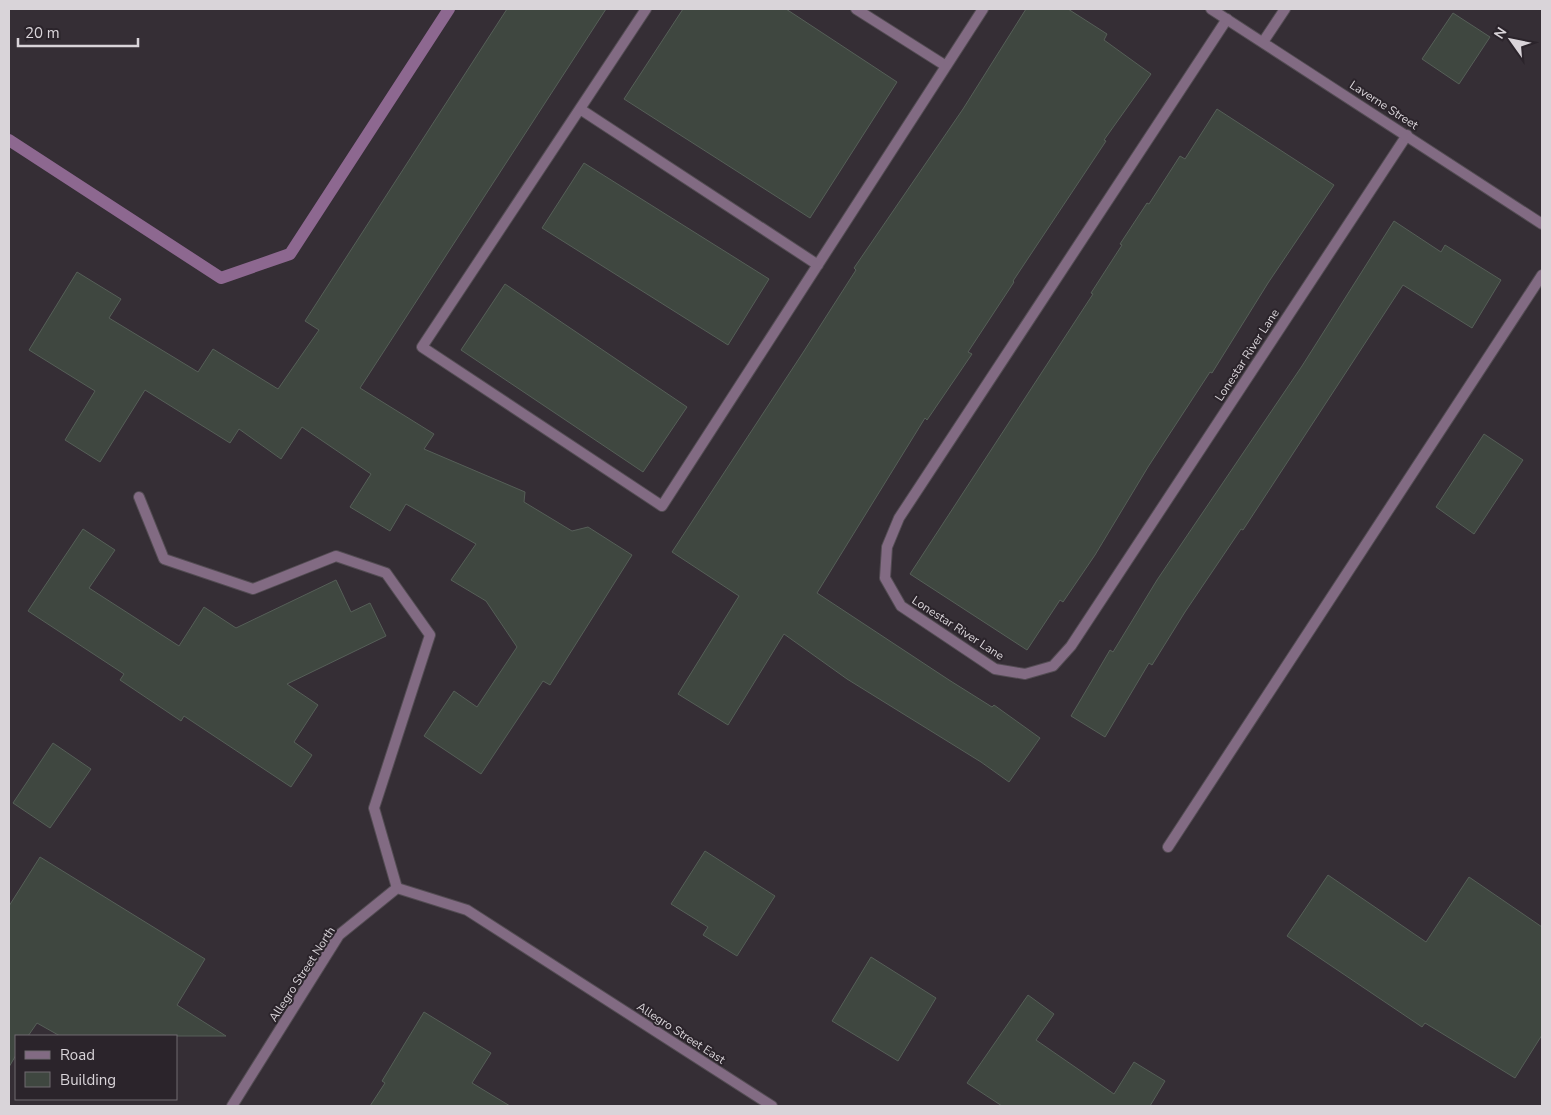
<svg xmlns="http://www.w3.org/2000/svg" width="1551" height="1115" font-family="'Nunito Sans',sans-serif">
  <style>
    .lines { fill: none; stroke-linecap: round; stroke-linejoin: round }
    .stream { stroke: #8d6890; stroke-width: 12 }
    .building { fill: #3f4740; stroke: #565f58 }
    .service-casing { stroke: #534c53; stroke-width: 12 }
    .minor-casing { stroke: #534c53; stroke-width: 12 }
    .service { stroke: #826b83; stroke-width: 10 }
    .minor { stroke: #826b83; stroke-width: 10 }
    .labels { text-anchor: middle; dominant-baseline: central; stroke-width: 4; stroke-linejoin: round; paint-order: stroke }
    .street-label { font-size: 12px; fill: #d9d4d9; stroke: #2b242b }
  </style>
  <rect width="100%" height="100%" fill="#352e35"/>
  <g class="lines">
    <path class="stream" d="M 9,140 L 221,278 L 290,254 L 449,9"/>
  </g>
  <path class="building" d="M 507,9 L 606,9 L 360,388 L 434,434 L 424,449 L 525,492 L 524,502 L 572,531 L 588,527 L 632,555 L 550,685 L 543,681 L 481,774 L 424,736 L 454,691 L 477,707 L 517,647 L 486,601 L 451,580 L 476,544 L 406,504 L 390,531 L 350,507 L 371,474 L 302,427 L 281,459 L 239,429 L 230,443 L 145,390 L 100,462 L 65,440 L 95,391 L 29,350 L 77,272 L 121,299 L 109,318 L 198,372 L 213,349 L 278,389 L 319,330 L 305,321 Z
    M 683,9 L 786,9 L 897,82 L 810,218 L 624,99 Z
    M 1026,9 L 1068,9 L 1107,34 L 1104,40 L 1151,74 L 1104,140 L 1106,141 L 1013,281 L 1014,282 L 968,352 L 972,354 L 927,420 L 925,418 L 817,593 L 949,680 L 992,707 L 994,705 L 1040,738 L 1009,782 L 981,762 L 847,679 L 784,634 L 728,725 L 678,694 L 739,596 L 672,552 L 804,351 L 856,270 L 854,268 L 963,109 Z
    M 1453,13 L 1490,37 L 1459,84 L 1422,59 Z
    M 1217,109 L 1334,185 L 1268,283 L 1212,373 L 1210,372 L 1148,467 L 1095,555 L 1063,602 L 1060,600 L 1027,650 L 910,574 L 1093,294 L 1091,293 L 1122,245 L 1120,244 L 1147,203 L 1149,204 L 1180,156 L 1185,159 Z
    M 584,163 L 769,279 L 728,345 L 542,228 Z
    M 1394,221 L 1441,252 L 1445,245 L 1501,280 L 1472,328 L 1403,285 L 1243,530 L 1241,529 L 1185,612 L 1152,665 L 1149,663 L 1105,737 L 1071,716 L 1110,650 L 1113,652 L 1157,580 L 1302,366 Z
    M 505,284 L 687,407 L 643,472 L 461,350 Z
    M 1484,434 L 1523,460 L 1474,534 L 1436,507 Z
    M 83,529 L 115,550 L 89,588 L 179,646 L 204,607 L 236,628 L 336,580 L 351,612 L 370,603 L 386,636 L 287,684 L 318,705 L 294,742 L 312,755 L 291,787 L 184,716 L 181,721 L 120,680 L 124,674 L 28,611 Z
    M 53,743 L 91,769 L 50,828 L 13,803 Z
    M 705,851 L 775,896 L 737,956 L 703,935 L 708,927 L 671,904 Z
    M 40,857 L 205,959 L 177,1005 L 226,1036 L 60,1036 L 37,1023 L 28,1036 L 16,1036 L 16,1055 L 9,1067 L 9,906 Z
    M 1328,875 L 1426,942 L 1469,877 L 1542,927 L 1542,1035 L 1515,1078 L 1425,1023 L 1422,1027 L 1287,936 Z
    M 871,957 L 936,998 L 898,1061 L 832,1021 Z
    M 1028,995 L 1054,1014 L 1036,1040 L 1114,1094 L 1134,1062 L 1165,1081 L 1150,1106 L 1002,1106 L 967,1083 Z
    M 424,1012 L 491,1053 L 472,1083 L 510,1106 L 370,1106 L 385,1083 L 382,1081 Z"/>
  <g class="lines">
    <g class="service-casing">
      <path id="service" d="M 646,9 L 422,347 L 662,506 L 983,9
        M 856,9 L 946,66
        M 1227,19 L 899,518 L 887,547 L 885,578 L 901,606 L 995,669 L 1025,674 L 1053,666 L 1071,646 L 1407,135
        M 1263,42 L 1285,9
        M 580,109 L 818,265
        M 139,497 L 164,559 L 253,589 L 336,556 L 386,573 L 430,635 L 374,808 L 397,888
        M 1168,847 L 1542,275"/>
    </g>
    <g class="minor-casing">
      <path id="minor" d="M 1211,9 L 1542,224
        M 232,1106 L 339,935 L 397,888 L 467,910 L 772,1106"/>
    </g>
    <use href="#service" class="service"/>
    <use href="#minor" class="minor"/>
  </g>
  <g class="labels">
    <g class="street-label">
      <text transform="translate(1384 105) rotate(33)">Laverne Street</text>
      <text transform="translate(1247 355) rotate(-57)">Lonestar River Lane</text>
      <text transform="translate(958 628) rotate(33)">Lonestar River Lane</text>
      <text transform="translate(302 974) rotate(-57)">Allegro Street North</text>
      <text transform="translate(681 1033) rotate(33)">Allegro Street East</text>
    </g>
  </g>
  <rect width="1551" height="1115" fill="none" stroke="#d9d4d9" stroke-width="20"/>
  <rect x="15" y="1035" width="162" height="65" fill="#2b242b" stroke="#716a71"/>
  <rect x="25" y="1051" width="25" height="8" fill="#826b83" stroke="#716a71"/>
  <text x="60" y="1060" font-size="15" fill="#d9d4d9">Road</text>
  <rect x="25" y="1072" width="25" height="15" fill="#3f4740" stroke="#716a71"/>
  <text x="60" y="1085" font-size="15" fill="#d9d4d9">Building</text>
  <g transform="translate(1511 40) rotate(303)" stroke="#2b242b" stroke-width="4" paint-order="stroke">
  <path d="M0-4L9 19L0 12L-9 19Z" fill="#d9d4d9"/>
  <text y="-8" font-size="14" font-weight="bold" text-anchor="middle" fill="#d9d4d9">N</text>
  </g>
  <path d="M18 38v8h120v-8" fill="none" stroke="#d9d4d9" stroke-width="2.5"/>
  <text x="25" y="38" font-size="15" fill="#d9d4d9" stroke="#2b242b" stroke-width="4" paint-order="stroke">20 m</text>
</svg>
